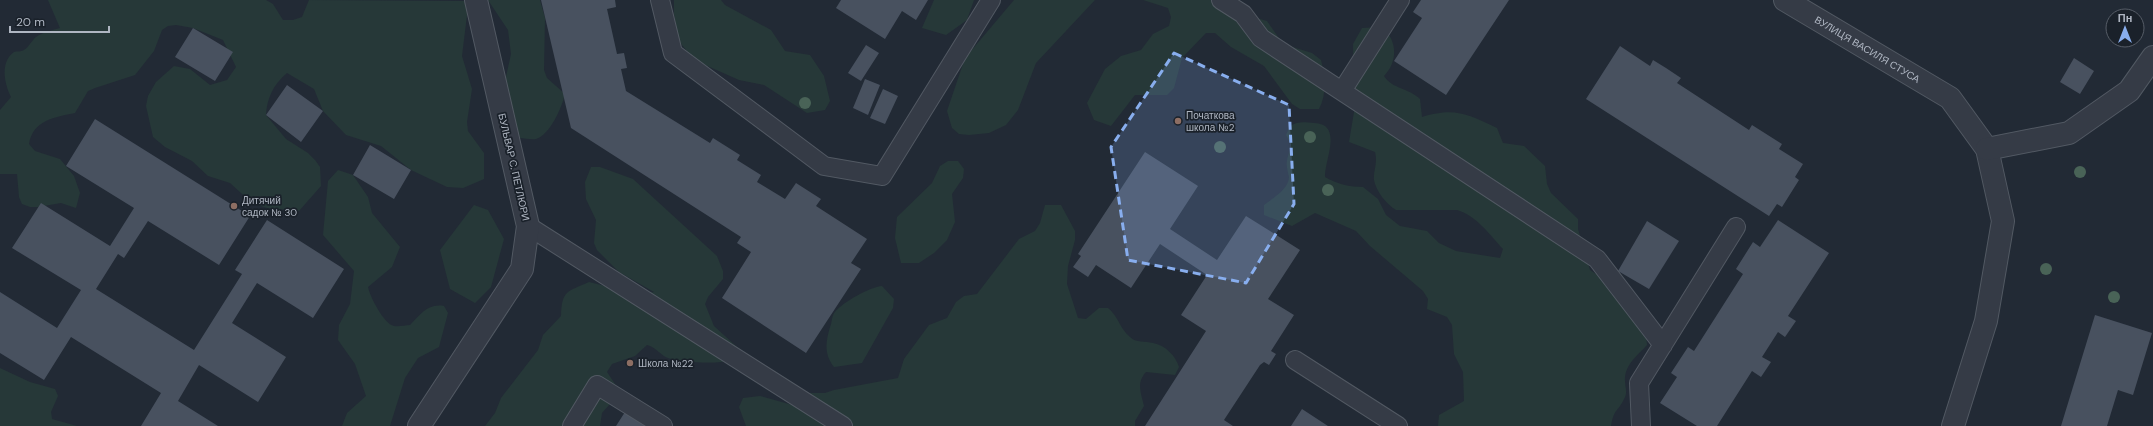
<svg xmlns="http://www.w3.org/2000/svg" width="2153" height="426" font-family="'DM Sans',sans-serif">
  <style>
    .green { fill: #263838 }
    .building { fill: #48515f }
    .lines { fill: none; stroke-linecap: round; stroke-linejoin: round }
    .lane-casing { stroke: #525963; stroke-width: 20 }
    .street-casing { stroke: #525963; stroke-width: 24 }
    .lane { stroke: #353b46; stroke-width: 18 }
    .street { stroke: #353b46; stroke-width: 22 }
    .tree { fill: #496357 }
    .marked { fill: #88aeee; fill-opacity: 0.2; stroke: #88aeee; stroke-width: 3; stroke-dasharray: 8 5; stroke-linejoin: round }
    .education-dot { fill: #8d6e63; stroke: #1a212a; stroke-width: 1.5 }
    .labels { text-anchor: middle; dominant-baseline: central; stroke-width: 3.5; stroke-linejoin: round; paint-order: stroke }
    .street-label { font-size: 10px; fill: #afb6c2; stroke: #1a212a }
    .poi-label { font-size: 10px; fill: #afb6c2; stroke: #1a212a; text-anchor: start }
  </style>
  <rect width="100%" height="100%" fill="#222a35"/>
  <path class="green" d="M 48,0 L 266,0 L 273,4 L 283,20 L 293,20 L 302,17 L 309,0 L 464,1 L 468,7 L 462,56 L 472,89 L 467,122 L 468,131 L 484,153 L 484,179 L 463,188 L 447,187 L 411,170 L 381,146 L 346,135 L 323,111 L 314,89 L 287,73 C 273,85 267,98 266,115 L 286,139 L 308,153 L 315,160 L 320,167 L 321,186 L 299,211 L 267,208 L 252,203 L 230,183 L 208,176 L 192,161 L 165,147 L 153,137 L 146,106 L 148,96 L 156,82 L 174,66 L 190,69 L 210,85 L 227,80 L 236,67 L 223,40 L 193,28 L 176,25 L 168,26 L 162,30 L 154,51 L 135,75 L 95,88 L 88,91 L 75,113 C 55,117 33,120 29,144 L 35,151 L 60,159 L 74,176 L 80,193 L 76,208 L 61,203 L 38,207 L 30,207 L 22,204 L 19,197 L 17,174 L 0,174 L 0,110 L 11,97 C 4,83 0,62 14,52 C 17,51 21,52 24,50 C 29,47 32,40 36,37 C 43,32 53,30 60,28 Z
    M 488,0 L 540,0 L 545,18 L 544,70 L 547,78 L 565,94 C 562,107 550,135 536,139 C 531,140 525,138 520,138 L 513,124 L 504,86 L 511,54 L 508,30 Z
    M 674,0 L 721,0 L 725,5 L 771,30 L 785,51 L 810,55 L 824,76 L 830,101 L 825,110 L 807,113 L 764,85 L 739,80 L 694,60 L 678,40 L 674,14 Z
    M 934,0 L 974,0 L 967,20 L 946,35 L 922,28 Z
    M 1014,0 L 1095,0 L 1036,63 L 1018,110 L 1006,125 L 989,133 L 969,135 L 959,134 L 952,128 L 947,111 L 965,58 Z
    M 1143,0 L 1223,0 L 1243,14 L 1267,21 L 1283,44 L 1312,53 L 1321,60 C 1325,76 1327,94 1319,109 L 1300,109 L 1292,104 L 1264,66 L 1231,47 L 1215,33 L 1206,33 L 1182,58 L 1174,88 L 1167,95 L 1135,95 L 1111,126 L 1094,120 L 1087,103 L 1105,69 L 1121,56 L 1141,50 L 1153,34 L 1169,26 L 1171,17 L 1168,8 Z
    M 1381,27 C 1398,39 1398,62 1384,76 C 1392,89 1409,88 1420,99 L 1422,117 C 1455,107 1467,114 1497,128 L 1503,143 L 1524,146 L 1545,166 L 1547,184 L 1551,193 L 1578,219 L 1578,229 L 1590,270 L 1629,296 L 1646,335 L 1647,345 C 1638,355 1624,365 1625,381 C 1625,387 1628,393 1624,399 C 1618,412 1614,408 1611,426 L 1438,426 L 1439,415 L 1464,401 L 1463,372 L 1454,354 L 1452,325 L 1447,317 L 1427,309 L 1428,299 L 1423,291 L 1370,246 L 1356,231 L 1315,213 L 1292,226 L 1264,215 L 1264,205 C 1273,198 1289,189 1289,177 C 1288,172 1286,166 1287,161 C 1289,147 1295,151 1286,135 L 1290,126 C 1298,121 1304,122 1314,123 C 1344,124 1324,161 1325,177 C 1337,184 1350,187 1363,187 L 1378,199 L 1386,215 L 1400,226 L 1427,231 L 1439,243 L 1456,251 L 1500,258 L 1503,249 C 1489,234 1477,216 1457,210 L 1396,210 C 1386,204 1376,191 1374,180 C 1373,171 1378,164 1375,152 L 1349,142 L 1354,112 L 1353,44 L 1362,28 Z
    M 948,161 L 958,161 L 964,169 L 963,178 L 952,194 L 955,222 L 947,240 L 934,253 L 919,263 L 901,263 L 895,238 L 897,217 L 932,183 L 940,166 Z
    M 591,167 L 600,167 L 633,179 L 717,256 L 723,271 L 723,279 L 708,297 L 705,304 L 714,326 L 737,347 C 735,352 735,357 729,360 C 720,365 678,362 668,358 C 660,355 656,347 647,345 L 635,356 L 612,364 L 607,372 L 617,387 L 618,395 L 602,413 L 600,426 L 485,426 L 495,413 L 501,398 L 538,350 L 543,335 L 561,316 C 562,290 567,292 589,282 L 638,294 L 654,292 L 619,272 L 597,250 L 594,243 L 596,220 L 586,199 L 585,182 Z
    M 338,170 L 353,175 L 368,197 L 372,213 L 400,247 L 392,267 L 368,287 C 370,297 384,324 394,326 C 399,327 405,325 410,325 C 421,314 428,303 444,306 L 448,313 L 439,347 L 418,358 L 405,378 L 390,426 L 342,426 L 347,413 L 366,396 L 355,364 L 338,340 L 339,325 L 350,304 L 354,271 L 323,235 L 328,181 Z
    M 474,205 L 488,210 L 504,239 L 491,287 L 475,303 L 450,289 L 440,250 Z
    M 1045,205 L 1061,205 L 1075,231 L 1075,240 L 1068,266 L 1067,284 L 1078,318 L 1086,319 L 1099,308 L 1108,308 C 1118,316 1120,329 1130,337 C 1136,343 1145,341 1153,343 C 1165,345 1176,356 1179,367 L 1175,375 L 1146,372 C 1136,383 1141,393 1144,406 L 1135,421 L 1135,426 L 746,426 L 739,407 L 743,398 L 760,396 L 796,406 L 807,393 L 825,393 L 834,390 L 898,378 L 904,359 L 929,325 L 947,318 L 956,302 L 964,296 L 977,294 L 1019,239 L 1035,231 L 1040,223 Z
    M 882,286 L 894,299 L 893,308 L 862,363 L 834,367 C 823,353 826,340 831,324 C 832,321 832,315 835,312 C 843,302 870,287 882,286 Z
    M 0,368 L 30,382 L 55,389 L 58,396 L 51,412 L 52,419 L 77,426 L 0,426 Z"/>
  <path class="building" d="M 541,0 L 615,0 L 616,7 L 607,9 L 617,54 L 624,53 L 627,68 L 621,69 L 626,91 L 710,143 L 713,138 L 740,155 L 737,160 L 761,175 L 757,182 L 785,199 L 796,183 L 821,199 L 816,206 L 867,239 L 851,263 L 861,269 L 806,353 L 722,298 L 751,252 L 737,243 L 741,237 L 571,128 Z
    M 841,0 L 928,0 L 916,20 L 902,11 L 885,39 L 836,8 Z
    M 1421,0 L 1509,0 L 1446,95 L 1394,61 L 1422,18 L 1413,12 Z
    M 193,28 L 233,52 L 215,81 L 175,57 Z
    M 866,45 L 879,53 L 861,81 L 848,73 Z
    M 1620,46 L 1650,66 L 1653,60 L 1666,68 L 1681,78 L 1677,83 L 1749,130 L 1752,125 L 1782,144 L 1779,149 L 1803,164 L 1795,177 L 1799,180 L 1782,207 L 1777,204 L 1769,216 L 1586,99 Z
    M 2074,58 L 2094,71 L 2080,94 L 2060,82 Z
    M 865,79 L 880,85 L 868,115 L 853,108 Z
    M 287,85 L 323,111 L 301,142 L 266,115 Z
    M 883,89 L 898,96 L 885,124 L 870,118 Z
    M 95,119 L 250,216 L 219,265 L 148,221 L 124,258 L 118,254 L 96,289 L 194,350 L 242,274 L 235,270 L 267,220 L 344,269 L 313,318 L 257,283 L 232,323 L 286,357 L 258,402 L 199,365 L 178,401 L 218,426 L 141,426 L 161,393 L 71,337 L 44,380 L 0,353 L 0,292 L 57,328 L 81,290 L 12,248 L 41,203 L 110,246 L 134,208 L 66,166 Z
    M 370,145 L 411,170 L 394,199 L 353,175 Z
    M 1145,152 L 1198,186 L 1170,229 L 1217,260 L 1246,216 L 1300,250 L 1268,299 L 1294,315 L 1271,351 L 1276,354 L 1269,365 L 1264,362 L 1260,365 L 1224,420 L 1233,426 L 1145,426 L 1206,331 L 1181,315 L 1207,275 L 1160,244 L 1131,288 L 1096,265 L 1088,277 L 1073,267 L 1081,256 L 1078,254 Z
    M 1778,220 L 1829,253 L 1788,316 L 1796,321 L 1785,337 L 1778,332 L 1762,357 L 1771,362 L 1761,377 L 1752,371 L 1717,426 L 1697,426 L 1660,403 L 1677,377 L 1671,373 L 1688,347 L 1694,351 L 1743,274 L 1736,269 L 1753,242 L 1760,247 Z
    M 1647,221 L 1679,241 L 1649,289 L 1618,271 Z
    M 2095,315 L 2152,333 L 2133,395 L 2118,390 L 2107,426 L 2061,426 Z
    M 1302,409 L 1328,426 L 1291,426 Z
    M 625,412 L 646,426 L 616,426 Z"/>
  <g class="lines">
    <g class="lane-casing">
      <path id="lane" d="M 660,0 L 673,53 L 824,166 L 882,176 L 991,0
        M 1221,0 L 1243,14 L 1261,38 L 1597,259 L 1663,345
        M 1342,91 L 1400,0
        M 528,226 L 843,426
        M 1295,360 L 1398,426
        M 572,426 L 597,385 L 663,426
        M 1641,426 L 1639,383 L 1736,227"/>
    </g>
    <g class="street-casing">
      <g id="street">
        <path id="s1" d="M 1785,0 L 1950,98 L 1987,149 L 2003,221 L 1986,321 L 1953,426"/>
        <path d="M 1987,149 L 2069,133 L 2129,91 L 2153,57"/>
        <path d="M 419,426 L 522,269 L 528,226 L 476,0"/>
      </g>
    </g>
    <use href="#lane" class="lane"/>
    <use href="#street" class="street"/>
  </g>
  <g class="tree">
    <circle cx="805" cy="103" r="6"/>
    <circle cx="1310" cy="137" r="6"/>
    <circle cx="1220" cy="147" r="6"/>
    <circle cx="2080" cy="172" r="6"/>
    <circle cx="1328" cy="190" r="6"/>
    <circle cx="2046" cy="269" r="6"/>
    <circle cx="2114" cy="297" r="6"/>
  </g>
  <path class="marked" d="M 1174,53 L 1289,105 L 1294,204 L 1246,283 L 1128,260 L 1111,147 Z"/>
  <g class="education-dot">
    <circle cx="1178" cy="121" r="4"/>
    <circle cx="234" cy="206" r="4"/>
    <circle cx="630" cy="363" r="4"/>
  </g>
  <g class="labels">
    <g class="street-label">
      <text stroke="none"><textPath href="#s1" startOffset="96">ВУЛИЦЯ ВАСИЛЯ СТУСА</textPath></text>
      <text transform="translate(514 167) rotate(77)">БУЛЬВАР C. ПЕТЛЮРИ</text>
    </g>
    <g class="poi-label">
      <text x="1186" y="115">Початкова<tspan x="1186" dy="12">школа №2</tspan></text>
      <text x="242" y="200">Дитячий<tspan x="242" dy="12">садок № 30</tspan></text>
      <text x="638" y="363">Школа №22</text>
    </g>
  </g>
  <g transform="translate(2125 28)"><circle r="19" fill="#1a212a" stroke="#565d67"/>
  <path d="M0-3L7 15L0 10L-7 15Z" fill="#88aeee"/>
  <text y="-6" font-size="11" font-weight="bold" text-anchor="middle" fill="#afb6c2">Пн</text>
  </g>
  <path d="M10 26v6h99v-6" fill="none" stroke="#afb6c2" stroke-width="2"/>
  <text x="16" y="26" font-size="12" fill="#afb6c2" stroke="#1a212a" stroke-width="3" paint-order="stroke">20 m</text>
</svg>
